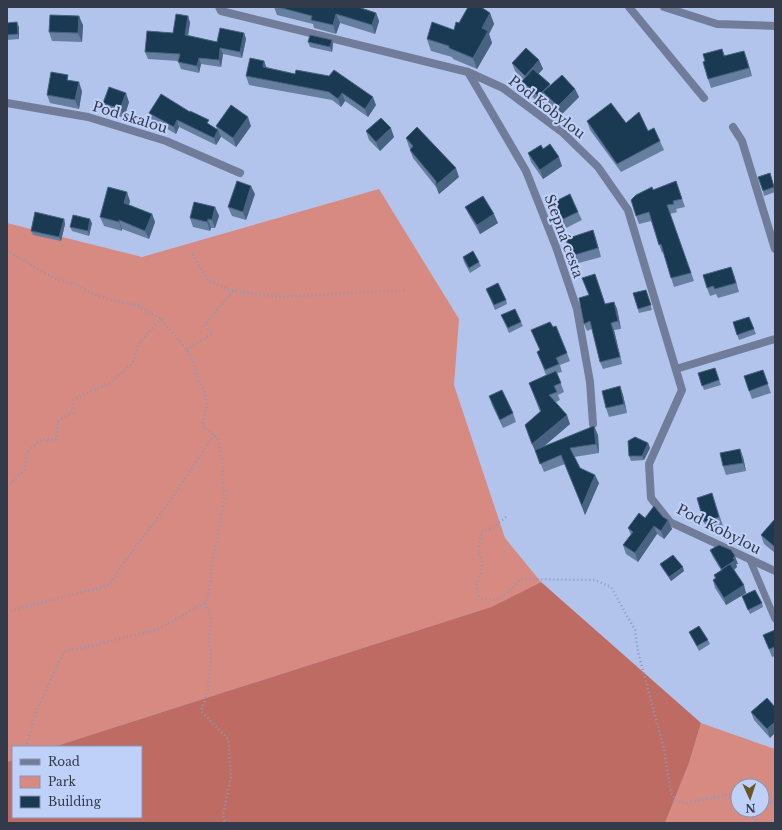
<svg xmlns="http://www.w3.org/2000/svg" width="782" height="830" font-family="'Libre Baskerville',serif">
  <style>
    .green { fill: #d78a82; fill-rule: evenodd }
    .forest { fill: #be6b63 }
    .lines { fill: none; stroke-linecap: round; stroke-linejoin: round }
    .path { stroke: #8b99b9; stroke-width: 2.5; stroke-dasharray: 1 3; stroke-linecap: butt }
    .service { stroke: #707c9a; stroke-width: 7 }
    .minor { stroke: #707c9a; stroke-width: 8 }
    .wall { fill: #667ea0 }
    .shaded-wall { fill: #486381 }
    .building { fill: #1a3953; stroke: #486381 }
    .labels { text-anchor: middle; dominant-baseline: central; stroke-width: 4; stroke-linejoin: round; paint-order: stroke }
    .street-label { font-size: 14px; fill: #333a4a; stroke: #c0d1f9 }
  </style>
  <rect width="100%" height="100%" fill="#b3c4ec"/>
  <path class="green" d="M 379,189 L 459,319 L 454,385 L 505,538 L 541,582 L 491,607 L 53,747 L 13,747 L 13,760 L 7,762 L 7,223 L 142,257 Z
    M 701,723 L 775,749 L 775,823 L 665,823 L 689,763 ZM 738,786 L 762,786 L 762,810 L 738,810 Z"/>
  <path class="forest" d="M 541,582 L 701,723 L 689,763 L 665,823 L 7,823 L 7,762 L 13,760 L 13,817 L 141,817 L 141,747 L 53,747 L 491,607 Z"/>
  <g class="lines">
    <path class="path" d="M 7,250 L 41,271 L 61,281 L 76,284 L 91,293 L 111,300 L 137,305 L 161,319 L 187,350 L 193,361 L 198,378 L 205,393 L 207,407 L 202,425 L 218,439 L 221,456 L 223,463 L 222,481 L 225,494 L 220,524 L 212,562 L 209,595 L 205,603 L 156,630 L 64,652 L 37,709 L 26,747
      M 192,255 L 209,281 L 233,291
      M 187,350 L 212,334 L 205,324 L 233,291 L 279,297 L 406,290
      M 7,487 L 25,469 L 27,452 L 42,439 L 51,440 L 57,439 L 57,422 L 72,412 L 73,401 L 78,397 L 110,383 L 132,364 L 140,342 L 161,319
      M 506,517 L 492,529 L 483,530 L 480,540 L 478,552 L 482,560 L 482,570 L 476,585 L 479,597 C 500,606 508,592 521,579 L 595,580 L 611,587 L 635,630 L 638,652 L 664,749 L 671,793 L 677,802 L 687,803 L 726,795
      M 205,603 L 211,618 L 209,642 L 211,656 L 208,691 L 201,711 L 228,739 L 231,777 L 223,815 L 225,823
      M 7,612 L 109,585 L 123,564 L 170,501 L 214,435
      M 7,752 L 13,752
      M 738,794 L 726,795 L 738,806
      M 762,801 L 775,803
      M 743,810 L 760,823"/>
    <path class="service" d="M 750,560 L 775,619"/>
    <path class="minor" d="M 219,7 L 221,11 L 468,72 L 503,88 L 562,132 L 598,167 L 628,210 L 682,390 L 649,464 L 651,498 L 670,522 L 775,571
      M 629,7 L 704,98
      M 664,7 L 717,24 L 775,26
      M 468,72 L 526,171 L 556,247 L 577,309 L 590,382 L 593,424
      M 7,103 L 88,117 L 166,141 L 240,173
      M 733,127 L 742,141 L 775,249
      M 676,369 L 775,339"/>
  </g>
  <path class="wall" d="M 274,7 L 358,7 L 376,13 L 379,21 L 375,34 L 340,23 L 336,34 L 314,28 L 313,24 L 277,15 Z
    M 490,13 L 494,24 L 489,34 L 492,43 L 477,69 L 453,59 L 452,57 L 431,51 L 427,39 L 454,30 L 459,23 Z
    M 188,16 L 190,23 L 188,35 L 217,42 L 244,33 L 246,39 L 242,58 L 223,54 L 221,67 L 201,64 L 199,73 L 181,69 L 178,61 L 148,59 L 145,52 L 173,33 Z
    M 7,23 L 19,27 L 19,39 L 7,40 Z
    M 83,25 L 82,42 L 52,41 L 49,32 Z
    M 332,40 L 333,44 L 332,52 L 310,47 L 308,42 Z
    M 722,49 L 725,56 L 747,59 L 752,76 L 711,88 L 708,79 L 705,61 Z
    M 539,60 L 543,69 L 538,73 L 550,84 L 550,86 L 575,89 L 579,97 L 561,115 L 546,100 L 541,105 L 525,90 L 522,81 L 523,79 L 515,71 L 512,63 Z
    M 264,61 L 266,67 L 295,74 L 376,105 L 368,117 L 345,101 L 341,107 L 332,100 L 249,85 L 246,76 Z
    M 82,91 L 79,109 L 50,103 L 47,95 Z
    M 129,102 L 124,118 L 106,112 L 103,103 Z
    M 149,113 L 210,125 L 217,129 L 216,126 L 251,126 L 236,147 L 220,136 L 221,137 L 216,145 L 179,127 L 176,134 L 152,120 Z
    M 587,121 L 626,123 L 660,141 L 664,150 L 621,172 L 590,130 Z
    M 366,131 L 394,137 L 380,151 L 369,140 Z
    M 406,138 L 459,177 L 439,194 L 436,187 L 413,158 L 410,150 L 410,149 L 409,147 Z
    M 543,149 L 562,166 L 543,179 L 531,162 L 528,153 Z
    M 770,173 L 775,189 L 775,192 L 764,196 L 763,191 Z
    M 676,181 L 685,207 L 676,209 L 677,212 L 670,214 L 694,281 L 674,287 L 663,252 L 662,253 L 651,221 L 639,224 L 636,216 L 653,190 Z
    M 255,194 L 246,220 L 232,216 L 228,207 Z
    M 130,201 L 129,205 L 152,214 L 155,222 L 149,239 L 122,229 L 122,231 L 104,226 L 100,217 Z
    M 554,202 L 578,212 L 582,220 L 566,228 L 557,211 Z
    M 215,207 L 219,216 L 215,228 L 211,228 L 210,231 L 193,227 L 190,218 Z
    M 465,207 L 498,223 L 480,234 L 469,215 Z
    M 64,219 L 65,224 L 61,241 L 33,235 L 31,231 Z
    M 92,223 L 89,236 L 72,231 L 70,227 Z
    M 593,230 L 601,257 L 575,264 L 571,256 Z
    M 463,257 L 479,262 L 481,266 L 470,273 L 464,262 Z
    M 734,275 L 739,292 L 718,298 L 716,294 L 710,296 L 707,288 Z
    M 486,289 L 506,300 L 507,304 L 495,310 Z
    M 647,294 L 652,310 L 639,313 L 638,309 Z
    M 614,302 L 617,309 L 621,329 L 614,330 L 622,364 L 603,369 L 600,362 L 592,329 L 587,331 L 584,324 L 605,304 Z
    M 501,315 L 521,322 L 523,326 L 509,333 Z
    M 749,317 L 756,334 L 739,340 L 733,322 Z
    M 553,327 L 567,353 L 570,361 L 560,365 L 562,372 L 557,373 L 564,392 L 558,395 L 560,400 L 556,402 L 570,424 L 543,447 L 594,426 L 598,435 L 599,453 L 574,457 L 580,468 L 599,483 L 585,515 L 565,464 L 544,472 L 525,425 L 540,412 L 529,383 L 546,375 L 537,352 L 540,350 L 531,330 Z
    M 715,368 L 721,385 L 704,390 L 698,373 Z
    M 766,379 L 771,393 L 752,399 L 749,391 Z
    M 620,386 L 623,395 L 627,413 L 609,417 L 606,408 Z
    M 489,396 L 513,413 L 516,422 L 503,428 L 492,405 Z
    M 648,443 L 650,448 L 644,460 L 631,461 L 629,456 Z
    M 743,457 L 746,471 L 726,475 L 723,466 Z
    M 715,502 L 723,526 L 708,530 L 704,522 Z
    M 663,517 L 668,520 L 672,529 L 664,539 L 657,534 L 638,562 L 626,554 L 623,545 L 631,535 L 628,528 L 645,518 Z
    M 775,521 L 775,553 L 764,544 L 761,535 Z
    M 710,550 L 738,564 L 736,564 L 737,567 L 734,570 L 746,593 L 726,605 L 715,588 L 713,580 L 715,579 L 714,575 L 721,570 L 713,557 Z
    M 660,564 L 684,571 L 671,581 L 662,568 Z
    M 742,596 L 762,603 L 763,607 L 750,614 Z
    M 775,630 L 775,656 L 772,657 L 763,635 Z
    M 689,632 L 708,640 L 710,644 L 699,651 L 691,636 Z
    M 767,698 L 770,738 L 754,720 L 751,712 Z"/>
  <path class="shaded-wall" d="M 376,13 L 379,21 L 375,34 L 372,25 Z
    M 490,13 L 494,24 L 489,34 L 492,43 L 477,69 L 473,58 L 482,28 Z
    M 336,14 L 340,23 L 336,34 L 333,25 Z
    M 79,16 L 83,25 L 82,42 L 78,33 Z
    M 188,16 L 190,23 L 187,41 L 185,35 Z
    M 17,22 L 19,27 L 19,39 L 18,34 Z
    M 244,33 L 246,39 L 242,58 L 240,52 Z
    M 332,40 L 333,44 L 332,52 L 330,47 Z
    M 220,48 L 223,54 L 221,67 L 219,60 Z
    M 744,51 L 747,59 L 752,76 L 749,68 Z
    M 199,58 L 201,64 L 199,73 L 197,66 Z
    M 539,60 L 543,69 L 529,84 L 525,76 Z
    M 264,61 L 267,69 L 263,67 Z
    M 79,82 L 82,91 L 79,109 L 75,100 Z
    M 550,84 L 553,92 L 543,92 L 546,100 L 541,105 L 538,96 Z
    M 575,89 L 579,97 L 561,115 L 558,106 Z
    M 126,93 L 129,102 L 124,118 L 120,109 Z
    M 342,93 L 345,101 L 341,107 L 338,99 Z
    M 373,97 L 376,105 L 368,117 L 365,109 Z
    M 248,117 L 251,126 L 236,147 L 233,138 Z
    M 177,120 L 179,127 L 176,134 L 174,127 Z
    M 391,128 L 394,137 L 380,151 L 376,142 Z
    M 218,130 L 221,137 L 216,145 L 214,138 Z
    M 559,157 L 562,166 L 543,179 L 540,170 Z
    M 456,168 L 459,177 L 439,194 L 436,185 Z
    M 251,186 L 255,194 L 246,220 L 243,212 Z
    M 127,192 L 130,201 L 127,211 L 124,203 Z
    M 215,207 L 219,216 L 215,228 L 212,220 Z
    M 152,214 L 155,222 L 149,239 L 145,231 Z
    M 494,214 L 498,223 L 480,234 L 477,225 Z
    M 64,219 L 65,224 L 61,241 L 59,237 Z
    M 90,219 L 92,223 L 89,236 L 88,231 Z
    M 208,219 L 211,228 L 210,231 L 207,222 Z
    M 119,220 L 122,229 L 122,231 L 119,222 Z
    M 593,230 L 596,239 L 601,257 L 598,248 Z
    M 731,267 L 734,275 L 739,292 L 736,283 Z
    M 614,302 L 617,309 L 621,329 L 618,321 Z
    M 611,323 L 614,330 L 622,364 L 620,357 Z
    M 620,386 L 623,395 L 627,413 L 624,404 Z
    M 567,415 L 570,424 L 536,453 L 532,444 Z
    M 594,426 L 598,435 L 599,453 L 596,444 Z
    M 648,443 L 650,448 L 644,460 L 642,456 Z
    M 740,449 L 743,457 L 746,471 L 743,463 Z
    M 595,475 L 599,483 L 585,515 L 582,506 Z
    M 668,520 L 672,529 L 664,539 L 661,531 Z
    M 654,526 L 657,534 L 638,562 L 635,553 Z
    M 735,556 L 738,564 L 736,564 L 737,567 L 725,577 L 722,569 Z
    M 683,567 L 684,571 L 671,581 L 669,577 Z
    M 744,585 L 746,593 L 726,605 L 724,598 Z
    M 775,722 L 775,733 L 770,738 L 767,729 Z"/>
  <path class="building" d="M 278,7 L 358,7 L 376,13 L 372,25 L 336,14 L 333,25 L 311,20 L 312,16 Z
    M 468,7 L 481,7 L 490,13 L 482,28 L 488,31 L 473,58 L 449,48 L 449,46 L 427,39 L 432,22 L 454,30 L 456,22 L 459,23 Z
    M 176,14 L 188,16 L 185,35 L 217,42 L 220,28 L 244,33 L 240,52 L 220,48 L 219,60 L 199,58 L 197,66 L 178,62 L 180,54 L 145,52 L 147,31 L 173,33 Z
    M 50,15 L 79,16 L 78,33 L 49,32 Z
    M 17,22 L 18,34 L 7,35 L 7,23 Z
    M 310,35 L 332,40 L 330,47 L 308,42 Z
    M 526,48 L 539,60 L 525,76 L 512,63 Z
    M 722,49 L 724,56 L 744,51 L 749,68 L 708,79 L 703,62 L 705,61 L 703,54 Z
    M 250,58 L 264,61 L 263,67 L 295,74 L 296,70 L 329,76 L 334,70 L 373,97 L 365,109 L 342,93 L 338,99 L 329,92 L 246,76 Z
    M 533,69 L 550,84 L 538,96 L 522,81 Z
    M 51,72 L 68,75 L 67,80 L 79,82 L 75,100 L 47,95 Z
    M 562,75 L 575,89 L 558,106 L 543,92 Z
    M 109,87 L 126,93 L 120,109 L 103,103 Z
    M 161,94 L 190,112 L 190,111 L 209,120 L 207,123 L 218,130 L 214,138 L 177,120 L 174,127 L 149,113 Z
    M 611,103 L 626,123 L 639,112 L 648,131 L 654,128 L 660,141 L 617,164 L 587,121 Z
    M 231,105 L 248,117 L 233,138 L 216,126 Z
    M 381,118 L 391,128 L 376,142 L 366,131 Z
    M 417,127 L 456,168 L 436,185 L 436,181 L 410,150 L 413,146 L 406,138 Z
    M 550,144 L 559,157 L 540,170 L 528,153 L 541,145 L 543,149 Z
    M 770,173 L 774,187 L 763,191 L 758,177 Z
    M 237,181 L 251,186 L 243,212 L 228,207 Z
    M 676,181 L 682,199 L 673,201 L 674,204 L 667,205 L 691,273 L 671,278 L 661,244 L 659,245 L 649,212 L 636,216 L 631,200 L 636,195 L 652,187 L 653,190 Z
    M 108,187 L 127,192 L 124,203 L 152,214 L 145,231 L 119,220 L 119,222 L 100,217 Z
    M 570,194 L 578,212 L 563,219 L 554,202 Z
    M 483,196 L 494,214 L 477,225 L 465,207 Z
    M 194,202 L 215,207 L 212,220 L 208,219 L 207,222 L 190,218 Z
    M 35,212 L 64,219 L 59,237 L 31,231 Z
    M 73,215 L 90,219 L 88,231 L 70,227 Z
    M 593,230 L 598,248 L 571,256 L 566,239 Z
    M 473,251 L 479,262 L 469,268 L 463,257 Z
    M 731,267 L 736,283 L 715,289 L 713,286 L 707,288 L 703,275 Z
    M 595,274 L 605,304 L 614,302 L 618,321 L 611,323 L 620,357 L 600,362 L 590,321 L 584,324 L 579,298 L 589,295 L 582,278 Z
    M 498,283 L 506,300 L 494,305 L 486,289 Z
    M 646,290 L 651,305 L 638,309 L 633,293 Z
    M 515,309 L 521,322 L 508,328 L 501,315 Z
    M 749,317 L 754,329 L 737,335 L 733,322 Z
    M 550,322 L 553,327 L 556,326 L 567,353 L 556,358 L 559,364 L 545,370 L 537,352 L 540,350 L 531,330 Z
    M 715,368 L 719,380 L 702,386 L 698,373 Z
    M 763,370 L 768,384 L 749,391 L 744,376 Z
    M 556,371 L 561,383 L 554,386 L 557,392 L 549,395 L 567,415 L 532,444 L 525,425 L 541,411 L 529,383 Z
    M 620,386 L 624,404 L 606,408 L 602,391 Z
    M 502,390 L 513,413 L 500,420 L 489,396 Z
    M 594,426 L 596,444 L 570,448 L 580,468 L 595,475 L 582,506 L 561,455 L 540,464 L 535,450 Z
    M 635,437 L 648,443 L 642,456 L 629,456 L 628,441 Z
    M 740,449 L 743,463 L 723,466 L 720,453 Z
    M 712,493 L 719,517 L 704,522 L 697,498 Z
    M 654,506 L 663,517 L 668,520 L 661,531 L 654,526 L 635,553 L 623,545 L 633,532 L 628,528 L 639,513 L 645,518 Z
    M 774,520 L 775,521 L 775,547 L 761,535 Z
    M 719,545 L 731,550 L 735,556 L 733,558 L 735,560 L 722,569 L 730,564 L 744,585 L 724,598 L 713,580 L 716,578 L 714,575 L 722,570 L 710,550 Z
    M 673,555 L 683,567 L 669,577 L 660,564 Z
    M 755,590 L 762,603 L 748,610 L 742,596 Z
    M 699,626 L 708,640 L 697,646 L 689,632 Z
    M 775,630 L 775,647 L 769,649 L 763,635 Z
    M 767,698 L 775,707 L 775,722 L 767,729 L 751,712 Z"/>
  <g class="labels">
    <g class="street-label">
      <text transform="translate(547 107) rotate(38)">Pod Kobylou</text>
      <text transform="translate(130 117) rotate(17)">Pod skalou</text>
      <text transform="translate(564 236) rotate(70)">Stepná cesta</text>
      <text transform="translate(719 529) rotate(27)">Pod Kobylou</text>
    </g>
  </g>
  <rect width="782" height="830" fill="none" stroke="#333a4a" stroke-width="16"/>
  <rect x="12" y="746" width="130" height="72" fill="#c0d1f9" stroke="#8895b3"/>
  <rect x="20" y="759" width="20" height="6" fill="#707c9a" stroke="#8895b3"/>
  <text x="48" y="766" font-size="12" fill="#333a4a">Road</text>
  <rect x="20" y="776" width="20" height="12" fill="#d78a82" stroke="#8895b3"/>
  <text x="48" y="786" font-size="12" fill="#333a4a">Park</text>
  <rect x="20" y="796" width="20" height="12" fill="#1a3953" stroke="#8895b3"/>
  <text x="48" y="806" font-size="12" fill="#333a4a">Building</text>
  <g transform="translate(750 798) rotate(177)"><circle r="19" fill="#c0d1f9" stroke="#8895b3"/>
  <path d="M0-3L7 15L0 10L-7 15Z" fill="#6a5625"/>
  <text y="-6" font-size="11" font-weight="bold" text-anchor="middle" fill="#333a4a">N</text>
  </g>
</svg>
